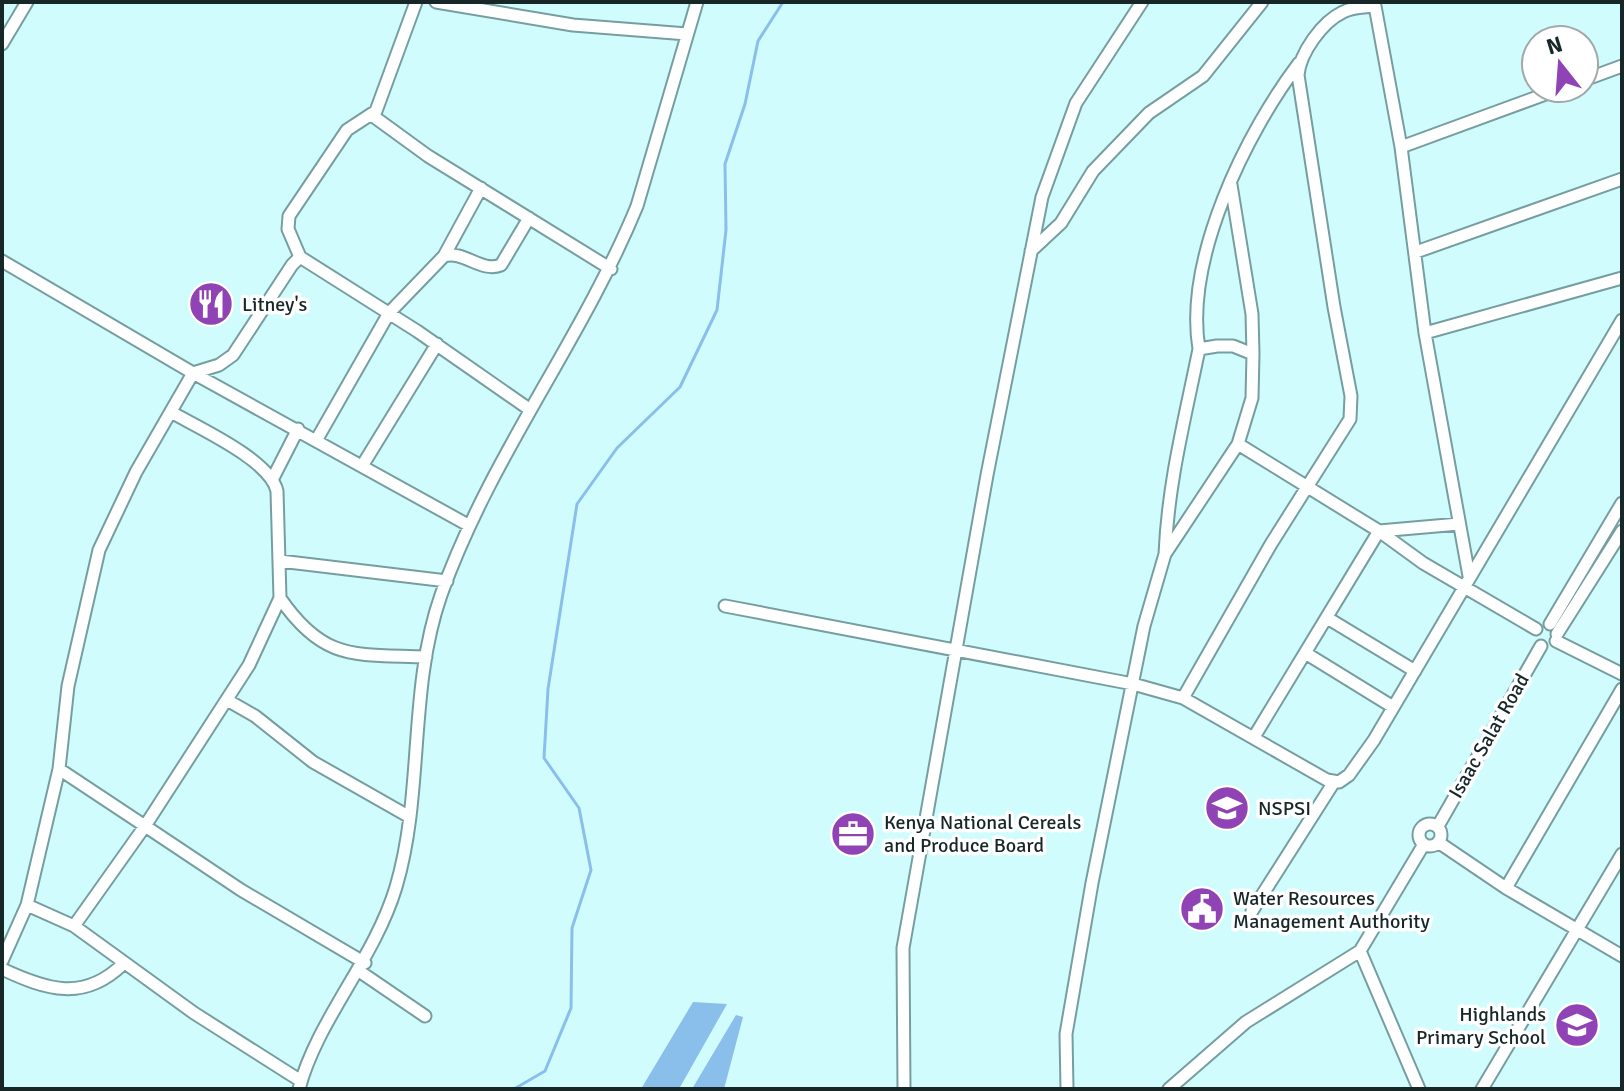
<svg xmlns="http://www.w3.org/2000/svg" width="1624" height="1091" font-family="Signika,sans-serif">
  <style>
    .water { fill: #8abeeb }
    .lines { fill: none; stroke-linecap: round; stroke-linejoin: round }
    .stream { stroke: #8abeeb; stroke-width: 3 }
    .minor-casing { stroke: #769ea0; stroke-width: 15 }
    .minor { stroke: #fff; stroke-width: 11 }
    .labels { text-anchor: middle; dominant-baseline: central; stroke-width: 7; stroke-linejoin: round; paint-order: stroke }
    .poi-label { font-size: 20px; fill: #172728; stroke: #fff; text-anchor: start }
    .street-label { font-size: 20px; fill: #172728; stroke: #fff }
  </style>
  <rect width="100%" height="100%" fill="#d1fcfe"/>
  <path class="water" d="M 693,1002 L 727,1004 L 679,1089 L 641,1089 Z
    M 736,1015 L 743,1017 L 724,1089 L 692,1089 Z"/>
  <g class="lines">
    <path class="stream" d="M 514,1089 L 545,1071 L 571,1008 L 572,928 L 591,870 L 579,808 L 544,758 L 548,689 L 577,504 L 617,448 L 680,387 L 717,310 L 726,230 L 725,164 L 745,104 L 758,41 L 783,2"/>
    <g class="minor-casing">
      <path id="minor" d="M 436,2 L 573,25 L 687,34
        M 2,44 L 27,2
        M 1584,80 L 1622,66
        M 373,116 L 428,156 L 611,269
        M 1401,147 L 1562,88
        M 1231,185 L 1252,314 L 1253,354
        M 1031,251 L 1061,223 L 1093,171 L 1149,113 L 1203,76 L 1262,2
        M 1416,252 L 1622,179
        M 444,256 L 481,188
        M 300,257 L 288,229 L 289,216 L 347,130 L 376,111 L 416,2
        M 2,261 L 193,373 L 468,525
        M 1425,333 L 1622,278
        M 1217,346 L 1233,346 L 1253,354 L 1252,398 L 1238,444 L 1165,554 C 1168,483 1185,418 1199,349 Z
        M 1199,349 C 1184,259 1246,133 1299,63
        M 317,439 L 389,313 L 444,256 C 464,250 481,273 501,265 L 529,218
        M 1238,444 L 1379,531 L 1459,524
        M 362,466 L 437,344
        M 273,478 L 298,429
        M 280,561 L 447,581
        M 280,598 C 324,662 355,654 426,657
        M 725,606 L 1133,684 L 1183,698 L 1327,780 L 1339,782 L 1349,775 L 1374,740 L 1622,320
        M 1329,619 L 1415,671
        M 1550,624 L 1622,503
        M 1557,634 L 1622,531
        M 1556,641 L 1622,674
        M 1307,654 L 1393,707
        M 1183,698 L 1271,544 L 1350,419 L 1351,396 L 1334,307 L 1298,75 C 1300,53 1322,22 1343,12 C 1352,7 1364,7 1375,6 L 1401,147 L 1425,333 L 1469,576
        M 227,700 L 255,716 L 313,762 L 408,816
        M 1254,737 L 1379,531 L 1423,563 L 1536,629
        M 59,769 L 145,826 L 249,665 L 280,598 L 277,491 C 270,460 199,428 171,412
        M1419 835a11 11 0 1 1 22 0a11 11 0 1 1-22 0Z
        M 1438,826 L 1541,646
        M 1438,842 L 1506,888 L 1622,956
        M 1506,888 L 1622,689
        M 27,905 L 74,926 L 194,1013 L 301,1081
        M 1252,911 L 1334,782
        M 74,926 L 145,826 L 241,890 L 365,963
        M 1360,951 L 1419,1089
        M 1360,951 L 1424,844
        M 2,961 L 27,905 L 59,769 L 68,686 L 99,550 L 136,472 L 193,373 L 219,365 L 233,355 L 292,265 L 300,257 L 417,331 L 529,409
        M 2,969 C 47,990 84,1002 123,964
        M 359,971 L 425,1016
        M 299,1089 C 317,1020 374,960 396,887 C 424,793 408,689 441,595 C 491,455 581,342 637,206 L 697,2
        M 904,1089 L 903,948 L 987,475 L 1042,197 L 1076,103 L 1142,2
        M 1067,1089 L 1066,1034 L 1092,883 L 1144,626 L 1165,554
        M 1169,1089 L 1246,1022 L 1360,951
        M 1482,1089 L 1622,854"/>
    </g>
    <use href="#minor" class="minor"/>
  </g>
  <defs>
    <g id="restaurant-disc" transform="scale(2.3)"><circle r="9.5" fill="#8f43b4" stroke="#fff"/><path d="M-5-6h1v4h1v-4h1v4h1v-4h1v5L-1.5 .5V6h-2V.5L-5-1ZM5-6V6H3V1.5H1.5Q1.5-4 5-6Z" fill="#fff"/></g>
    <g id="university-disc" transform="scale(2.3)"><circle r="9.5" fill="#8f43b4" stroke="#fff"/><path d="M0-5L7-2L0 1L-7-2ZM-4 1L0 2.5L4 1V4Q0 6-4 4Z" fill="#fff"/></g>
    <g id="office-disc" transform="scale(2.3)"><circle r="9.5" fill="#8f43b4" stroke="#fff"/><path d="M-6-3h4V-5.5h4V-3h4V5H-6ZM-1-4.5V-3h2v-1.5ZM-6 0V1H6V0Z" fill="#fff"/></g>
    <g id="civic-disc" transform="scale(2.3)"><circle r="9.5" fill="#8f43b4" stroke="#fff"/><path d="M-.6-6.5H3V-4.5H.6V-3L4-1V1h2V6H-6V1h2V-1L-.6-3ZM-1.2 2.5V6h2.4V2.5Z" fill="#fff"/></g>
    <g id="school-disc" transform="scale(2.3)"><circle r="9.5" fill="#8f43b4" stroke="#fff"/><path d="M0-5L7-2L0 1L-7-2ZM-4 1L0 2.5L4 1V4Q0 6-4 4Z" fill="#fff"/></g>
  </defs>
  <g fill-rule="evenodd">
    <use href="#restaurant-disc" x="211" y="304"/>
    <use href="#university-disc" x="1227" y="808"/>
    <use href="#office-disc" x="853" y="834"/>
    <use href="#civic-disc" x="1202" y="909"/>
    <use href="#school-disc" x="1577" y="1025"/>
  </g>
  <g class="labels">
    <g class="poi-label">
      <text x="242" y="304">Litney's</text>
      <text x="1258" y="808">NSPSI</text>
      <text x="884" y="822">Kenya National Cereals<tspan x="884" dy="23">and Produce Board</tspan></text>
      <text x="1233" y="898">Water Resources<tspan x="1233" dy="23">Management Authority</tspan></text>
      <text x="1546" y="1014" text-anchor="end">Highlands<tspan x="1546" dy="23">Primary School</tspan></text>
    </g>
    <g class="street-label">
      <text transform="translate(1489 736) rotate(-60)">Isaac Salat Road</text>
    </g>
  </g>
  <rect width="1624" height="1091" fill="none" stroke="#172728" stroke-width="8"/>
  <g transform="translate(1560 64) rotate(343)"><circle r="38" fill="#ffffff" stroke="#a2a9a9" stroke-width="2"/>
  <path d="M0-6L14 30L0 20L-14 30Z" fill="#8f43b4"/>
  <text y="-12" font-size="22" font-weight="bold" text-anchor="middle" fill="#172728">N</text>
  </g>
</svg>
